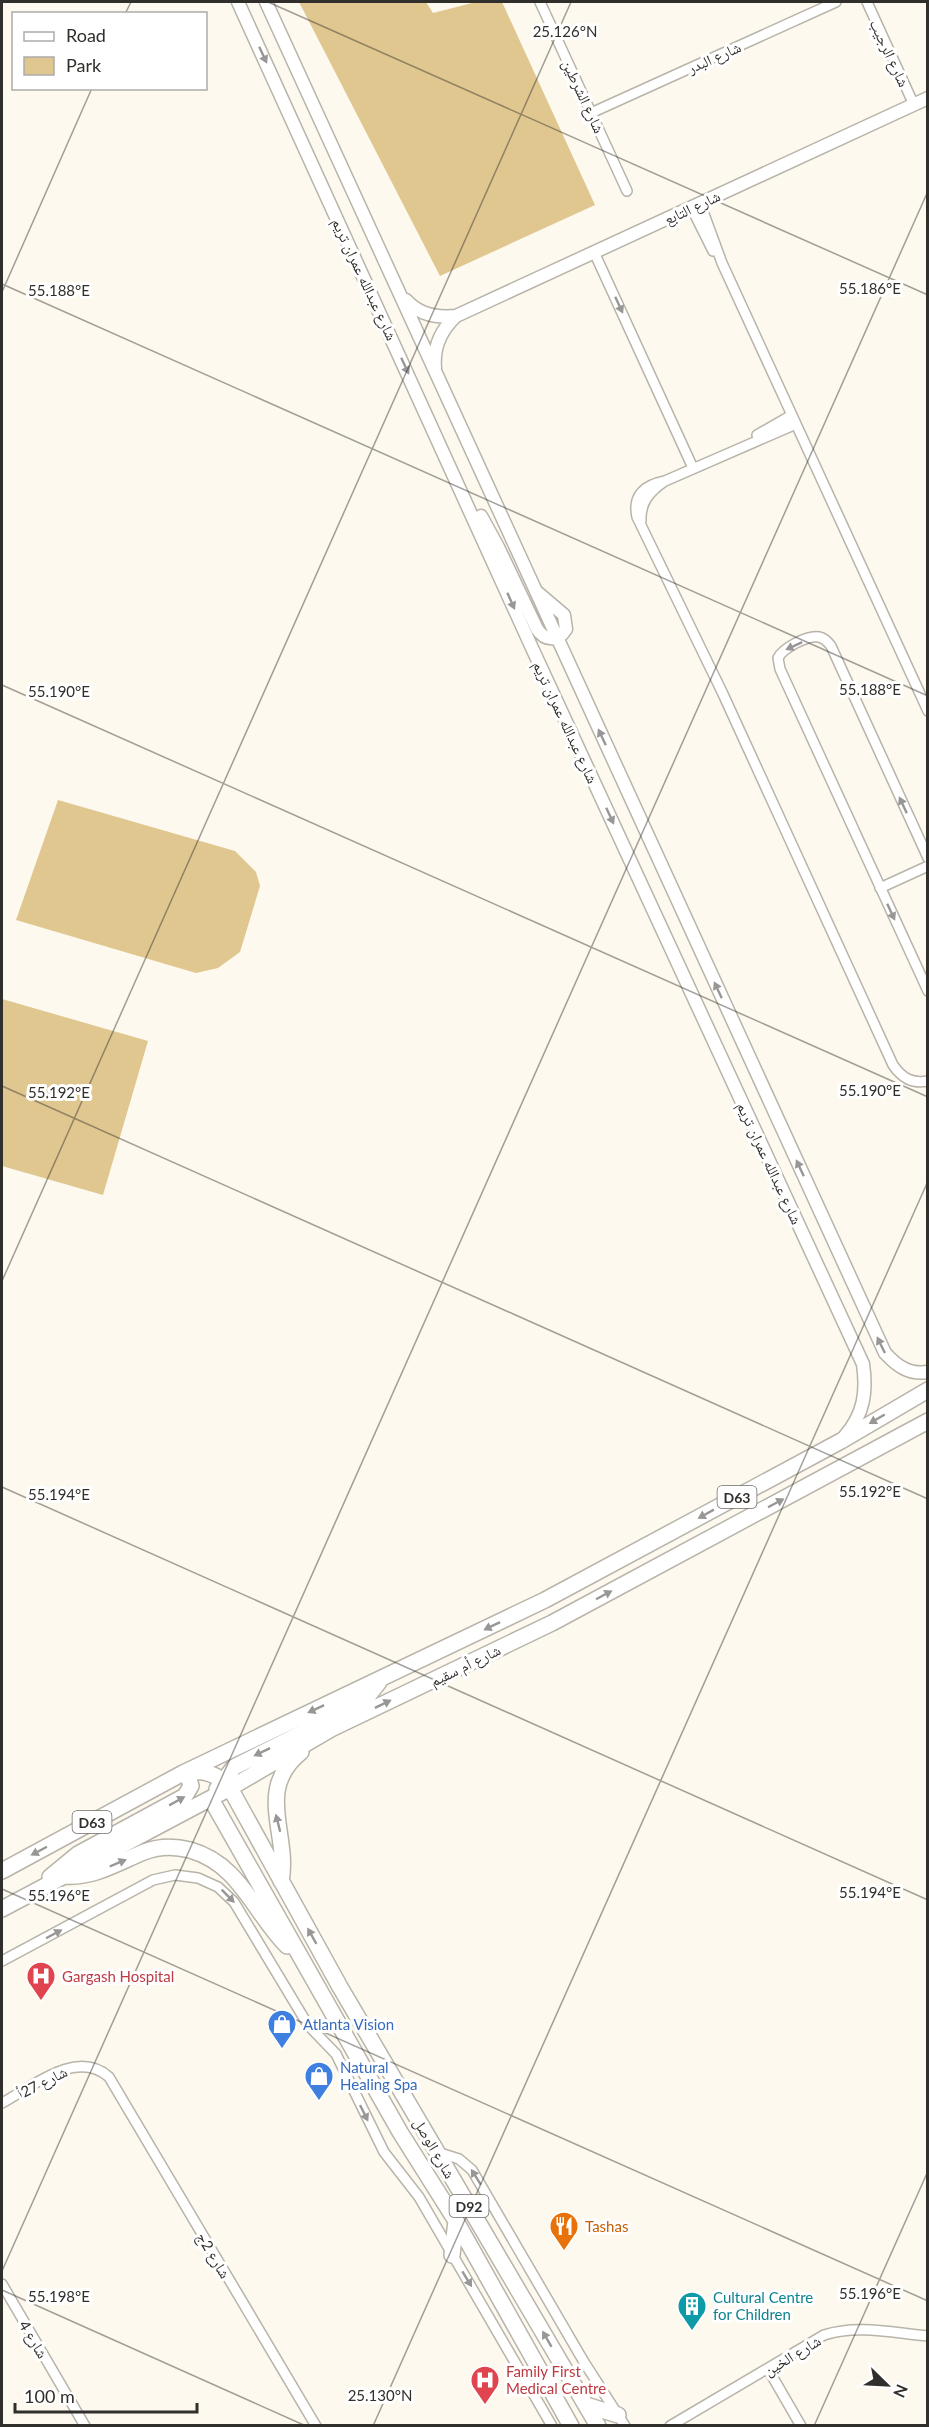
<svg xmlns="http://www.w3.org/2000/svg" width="929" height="2427" font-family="Lato,'Noto Naskh Arabic',sans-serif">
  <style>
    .green { fill: #e0c790 }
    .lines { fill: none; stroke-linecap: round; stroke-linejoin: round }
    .minor-casing { stroke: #b8b4aa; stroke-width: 12 }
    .tertiary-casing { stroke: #b8b4aa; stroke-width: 15 }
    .primary-casing { stroke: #b8b4aa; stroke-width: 18 }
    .minor { stroke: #fff; stroke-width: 9 }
    .tertiary { stroke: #fff; stroke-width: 12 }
    .primary { stroke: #fff; stroke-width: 15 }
    .oneway { fill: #989795 }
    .ticks { fill: none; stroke: #312f2b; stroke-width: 1.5; stroke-opacity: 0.45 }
    .labels { text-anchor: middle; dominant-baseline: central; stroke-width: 6; stroke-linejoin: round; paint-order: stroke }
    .shield { fill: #fff; stroke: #6f6d6b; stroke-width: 1.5 }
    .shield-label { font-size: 14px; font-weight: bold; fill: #312f2b }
    .street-label { font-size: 15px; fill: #312f2b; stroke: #fff }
    .health-label { font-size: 15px; fill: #be3a42; stroke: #fff; text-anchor: start }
    .shop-label { font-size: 15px; fill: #366cbe; stroke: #fff; text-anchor: start }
    .food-label { font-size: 15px; fill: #c56008; stroke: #fff; text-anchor: start }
    .culture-label { font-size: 15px; fill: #0d838f; stroke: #fff; text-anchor: start }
    .ticks-label { font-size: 15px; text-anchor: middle; fill: #312f2b; stroke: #fff; stroke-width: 6; stroke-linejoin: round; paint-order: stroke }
  </style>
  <rect width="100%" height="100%" fill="#fdf9ee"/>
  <path class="green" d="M 299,2 L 426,2 L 433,13 L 476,2 L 502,2 L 595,205 L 440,276 Z
    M 58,800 L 235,851 L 256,872 L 260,886 L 240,952 L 218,968 L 196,973 L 16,920 Z
    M 2,999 L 148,1041 L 103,1195 L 2,1166 Z"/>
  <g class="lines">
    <g class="minor-casing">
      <path id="minor" d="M 540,2 L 627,191
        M 867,2 L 914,105
        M 591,113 L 836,2
        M 700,203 L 722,263 L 928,711
        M 691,207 L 713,251
        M 594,252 L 693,468
        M 757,435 L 792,415
        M 665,481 C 645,485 632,495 637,517 L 723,694 L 893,1065 C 902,1078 912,1084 928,1081
        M 641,521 C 640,502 650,491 665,481 L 796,424
        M 928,858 L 831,646 C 828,642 824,638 819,637 C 807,635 783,648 778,658 L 780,669 L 928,991
        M 880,888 L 928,866
        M 2,1961 L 153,1880 L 175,1875 L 198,1878 L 218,1887 L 234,1902 L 308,2025 L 336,2054 L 384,2152 L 419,2197 L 552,2426
        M 2,2103 C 32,2087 77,2048 109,2077 L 316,2426
        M 437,2152 L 459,2159 L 472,2170 L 584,2362 L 625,2426
        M 2,2284 L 85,2426
        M 768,2369 L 801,2426
        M 670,2426 L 824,2335 C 858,2324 893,2333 928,2336"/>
    </g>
    <g class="tertiary-casing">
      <path id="tertiary" d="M 238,2 L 532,648 L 863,1364 C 867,1392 864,1414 845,1436
        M 266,2 L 885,1353 C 897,1366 909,1375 928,1372
        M 406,300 C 419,315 437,318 456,316
        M 435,368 C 433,347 441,330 456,316 L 928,98
        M 481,516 L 498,547 L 537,629 C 545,641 558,642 566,629 L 564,615 L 537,592"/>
    </g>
    <g class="primary-casing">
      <path id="primary" d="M 189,1772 C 206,1770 219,1775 230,1788 L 340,1987 L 598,2426
        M 217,1789 L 234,1767 L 356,1706 L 368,1696 L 379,1682
        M 211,1799 L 400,2132 L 456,2221 L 571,2426
        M 2,1871 L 183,1773 L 545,1600 L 841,1441 L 928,1390
        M 66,1876 C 94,1878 119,1862 144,1852 C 159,1846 175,1846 190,1850 C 240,1864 254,1913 287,1946
        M 50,1877 L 78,1854 L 185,1796 L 191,1786 L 189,1779 L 183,1773
        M 281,1881 C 290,1834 254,1790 301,1752
        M 2,1909 L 230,1788 L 331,1729 L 552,1623 L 928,1421
        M 452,2255 L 456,2221
        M 586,2405 L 618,2415"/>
    </g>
    <use href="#minor" class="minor"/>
    <use href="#tertiary" class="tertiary"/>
    <use href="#primary" class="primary"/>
  </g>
  <defs><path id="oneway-solid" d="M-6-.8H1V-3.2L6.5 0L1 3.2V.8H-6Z" transform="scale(1.5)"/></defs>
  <g class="oneway">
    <use href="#oneway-solid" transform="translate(263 55) rotate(65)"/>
    <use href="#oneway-solid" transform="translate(619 305) rotate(65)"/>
    <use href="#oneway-solid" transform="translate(405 366) rotate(65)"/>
    <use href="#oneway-solid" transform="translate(511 601) rotate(66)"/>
    <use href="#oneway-solid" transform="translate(794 646) rotate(155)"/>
    <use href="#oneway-solid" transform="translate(602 737) rotate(-115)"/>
    <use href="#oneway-solid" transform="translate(903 805) rotate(-115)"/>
    <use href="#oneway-solid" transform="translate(610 816) rotate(65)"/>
    <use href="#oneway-solid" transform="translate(891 912) rotate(65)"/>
    <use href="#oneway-solid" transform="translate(718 990) rotate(-115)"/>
    <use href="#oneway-solid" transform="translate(800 1168) rotate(-115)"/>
    <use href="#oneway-solid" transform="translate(881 1345) rotate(-116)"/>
    <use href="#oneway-solid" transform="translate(877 1419) rotate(150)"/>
    <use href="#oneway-solid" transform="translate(776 1503) rotate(-28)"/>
    <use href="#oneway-solid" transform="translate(706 1514) rotate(151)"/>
    <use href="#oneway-solid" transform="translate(604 1595) rotate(-28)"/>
    <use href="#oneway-solid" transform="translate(492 1626) rotate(154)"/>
    <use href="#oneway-solid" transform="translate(383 1704) rotate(-26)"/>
    <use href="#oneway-solid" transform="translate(316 1709) rotate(155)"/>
    <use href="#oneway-solid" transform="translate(262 1752) rotate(154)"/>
    <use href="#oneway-solid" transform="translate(177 1801) rotate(-29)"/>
    <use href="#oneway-solid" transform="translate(278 1823) rotate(-104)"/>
    <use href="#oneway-solid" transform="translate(39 1851) rotate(152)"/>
    <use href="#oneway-solid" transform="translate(118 1863) rotate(-23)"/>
    <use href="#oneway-solid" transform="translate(228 1896) rotate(45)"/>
    <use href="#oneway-solid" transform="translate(54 1934) rotate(-28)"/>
    <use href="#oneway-solid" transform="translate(312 1936) rotate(-119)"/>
    <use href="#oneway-solid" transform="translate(364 2113) rotate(64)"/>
    <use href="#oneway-solid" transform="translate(476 2177) rotate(-122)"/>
    <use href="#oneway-solid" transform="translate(467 2279) rotate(59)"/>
    <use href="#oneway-solid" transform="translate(547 2339) rotate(-120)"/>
  </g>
  <path class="ticks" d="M 268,2 L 928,295M 125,14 L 131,2M 2,284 L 928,696M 2,292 L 92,88M 2,685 L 928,1097M 2,1086 L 928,1499M 2,1281 L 571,2M 2,1487 L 928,1900M 2,1889 L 928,2301M 2,2271 L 928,191M 2,2290 L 306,2426M 373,2426 L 928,1181M 814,2426 L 928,2171"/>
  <defs>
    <g id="hospital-pin" transform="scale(1.5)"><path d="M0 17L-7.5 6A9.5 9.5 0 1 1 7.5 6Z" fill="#e0444e" stroke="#fff"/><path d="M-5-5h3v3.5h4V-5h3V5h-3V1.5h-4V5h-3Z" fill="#fff"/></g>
    <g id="shop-pin" transform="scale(1.5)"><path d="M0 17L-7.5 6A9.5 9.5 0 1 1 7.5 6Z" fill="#3f7fe0" stroke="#fff"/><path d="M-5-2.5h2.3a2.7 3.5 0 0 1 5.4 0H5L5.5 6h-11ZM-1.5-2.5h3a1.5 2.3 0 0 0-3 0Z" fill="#fff"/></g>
    <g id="restaurant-pin" transform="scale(1.5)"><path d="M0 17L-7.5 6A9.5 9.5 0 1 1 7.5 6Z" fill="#e8710a" stroke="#fff"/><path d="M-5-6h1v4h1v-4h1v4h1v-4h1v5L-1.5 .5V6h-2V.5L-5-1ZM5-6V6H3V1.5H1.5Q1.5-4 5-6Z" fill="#fff"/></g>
    <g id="building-pin" transform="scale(1.5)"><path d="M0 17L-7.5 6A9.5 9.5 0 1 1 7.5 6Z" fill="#0f9aa8" stroke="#fff"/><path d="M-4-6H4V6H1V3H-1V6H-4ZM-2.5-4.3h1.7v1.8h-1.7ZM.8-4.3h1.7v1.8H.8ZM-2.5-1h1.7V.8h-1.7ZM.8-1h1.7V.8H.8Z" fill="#fff"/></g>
  </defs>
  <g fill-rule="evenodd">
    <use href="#hospital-pin" x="41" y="1976"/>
    <use href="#shop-pin" x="282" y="2024"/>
    <use href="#shop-pin" x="319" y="2076"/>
    <use href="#restaurant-pin" x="564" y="2226"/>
    <use href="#building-pin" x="692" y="2306"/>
    <use href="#hospital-pin" x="485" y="2380"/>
  </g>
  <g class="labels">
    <g class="shield">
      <rect x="717.5" y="1486" width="39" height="22" rx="4.5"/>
      <rect x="72.5" y="1811" width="39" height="22" rx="4.5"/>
      <rect x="449.5" y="2195" width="39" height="22" rx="4.5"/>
    </g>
    <g class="shield-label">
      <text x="737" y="1497">D63</text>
      <text x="92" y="1822">D63</text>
      <text x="469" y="2206">D92</text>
    </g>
    <g class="street-label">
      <text transform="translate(890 53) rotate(65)">شارع الرجيب</text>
      <text transform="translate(714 57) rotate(-24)">شارع البدر</text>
      <text transform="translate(584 96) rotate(65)">شارع الشرطين</text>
      <text transform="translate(692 207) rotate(-25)">شارع التابع</text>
      <text transform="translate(365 279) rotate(65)">شارع عبدالله عمران تريم</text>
      <text transform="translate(566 722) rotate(65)">شارع عبدالله عمران تريم</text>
      <text transform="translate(770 1163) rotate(65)">شارع عبدالله عمران تريم</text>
      <text transform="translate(465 1665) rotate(-26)">شارع أم سقيم</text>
      <text transform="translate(42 2082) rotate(-27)">شارع 27أ</text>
      <text transform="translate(435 2148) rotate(60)">شارع الوصل</text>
      <text transform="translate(214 2255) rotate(59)">شارع 2ج</text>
      <text transform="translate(34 2339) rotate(59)">شارع 4</text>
      <text transform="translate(792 2355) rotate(-31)">شارع الخين</text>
    </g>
    <g class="health-label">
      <text x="62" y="1976">Gargash Hospital</text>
      <text x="506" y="2371">Family First<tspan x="506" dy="17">Medical Centre</tspan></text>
    </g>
    <g class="shop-label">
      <text x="303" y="2024">Atlanta Vision</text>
      <text x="340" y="2067">Natural<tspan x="340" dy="17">Healing Spa</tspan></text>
    </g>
    <g class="food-label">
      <text x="585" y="2226">Tashas</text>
    </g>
    <g class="culture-label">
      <text x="713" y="2297">Cultural Centre<tspan x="713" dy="17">for Children</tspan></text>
    </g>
  </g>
  <g class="ticks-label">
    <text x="565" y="37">25.126°N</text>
    <text x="870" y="294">55.186°E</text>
    <text x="59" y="296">55.188°E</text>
    <text x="870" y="695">55.188°E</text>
    <text x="59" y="697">55.190°E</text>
    <text x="870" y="1096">55.190°E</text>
    <text x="59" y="1098">55.192°E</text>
    <text x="870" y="1497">55.192°E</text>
    <text x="59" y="1500">55.194°E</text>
    <text x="870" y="1898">55.194°E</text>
    <text x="59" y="1901">55.196°E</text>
    <text x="870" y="2299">55.196°E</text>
    <text x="59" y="2302">55.198°E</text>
    <text x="380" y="2401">25.130°N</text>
  </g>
  <rect width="929" height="2427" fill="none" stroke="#312f2b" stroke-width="6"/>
  <rect x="12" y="12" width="195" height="78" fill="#ffffff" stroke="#adacaa" stroke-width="1.5"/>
  <rect x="24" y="32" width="30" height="9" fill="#ffffff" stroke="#adacaa" stroke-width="1.5"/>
  <text x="66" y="42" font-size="18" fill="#312f2b">Road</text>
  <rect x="24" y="57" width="30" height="18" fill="#e0c790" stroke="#adacaa" stroke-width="1.5"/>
  <text x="66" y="72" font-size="18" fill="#312f2b">Park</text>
  <g transform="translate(887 2385) rotate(114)" stroke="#ffffff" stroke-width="4.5" paint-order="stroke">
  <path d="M0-4.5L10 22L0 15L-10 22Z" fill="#312f2b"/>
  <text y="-9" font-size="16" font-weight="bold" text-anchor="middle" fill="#312f2b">N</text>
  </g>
  <path d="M15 2403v9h182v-9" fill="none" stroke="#312f2b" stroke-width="3"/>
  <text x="24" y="2403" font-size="18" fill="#312f2b" stroke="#ffffff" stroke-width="4.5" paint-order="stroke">100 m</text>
</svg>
